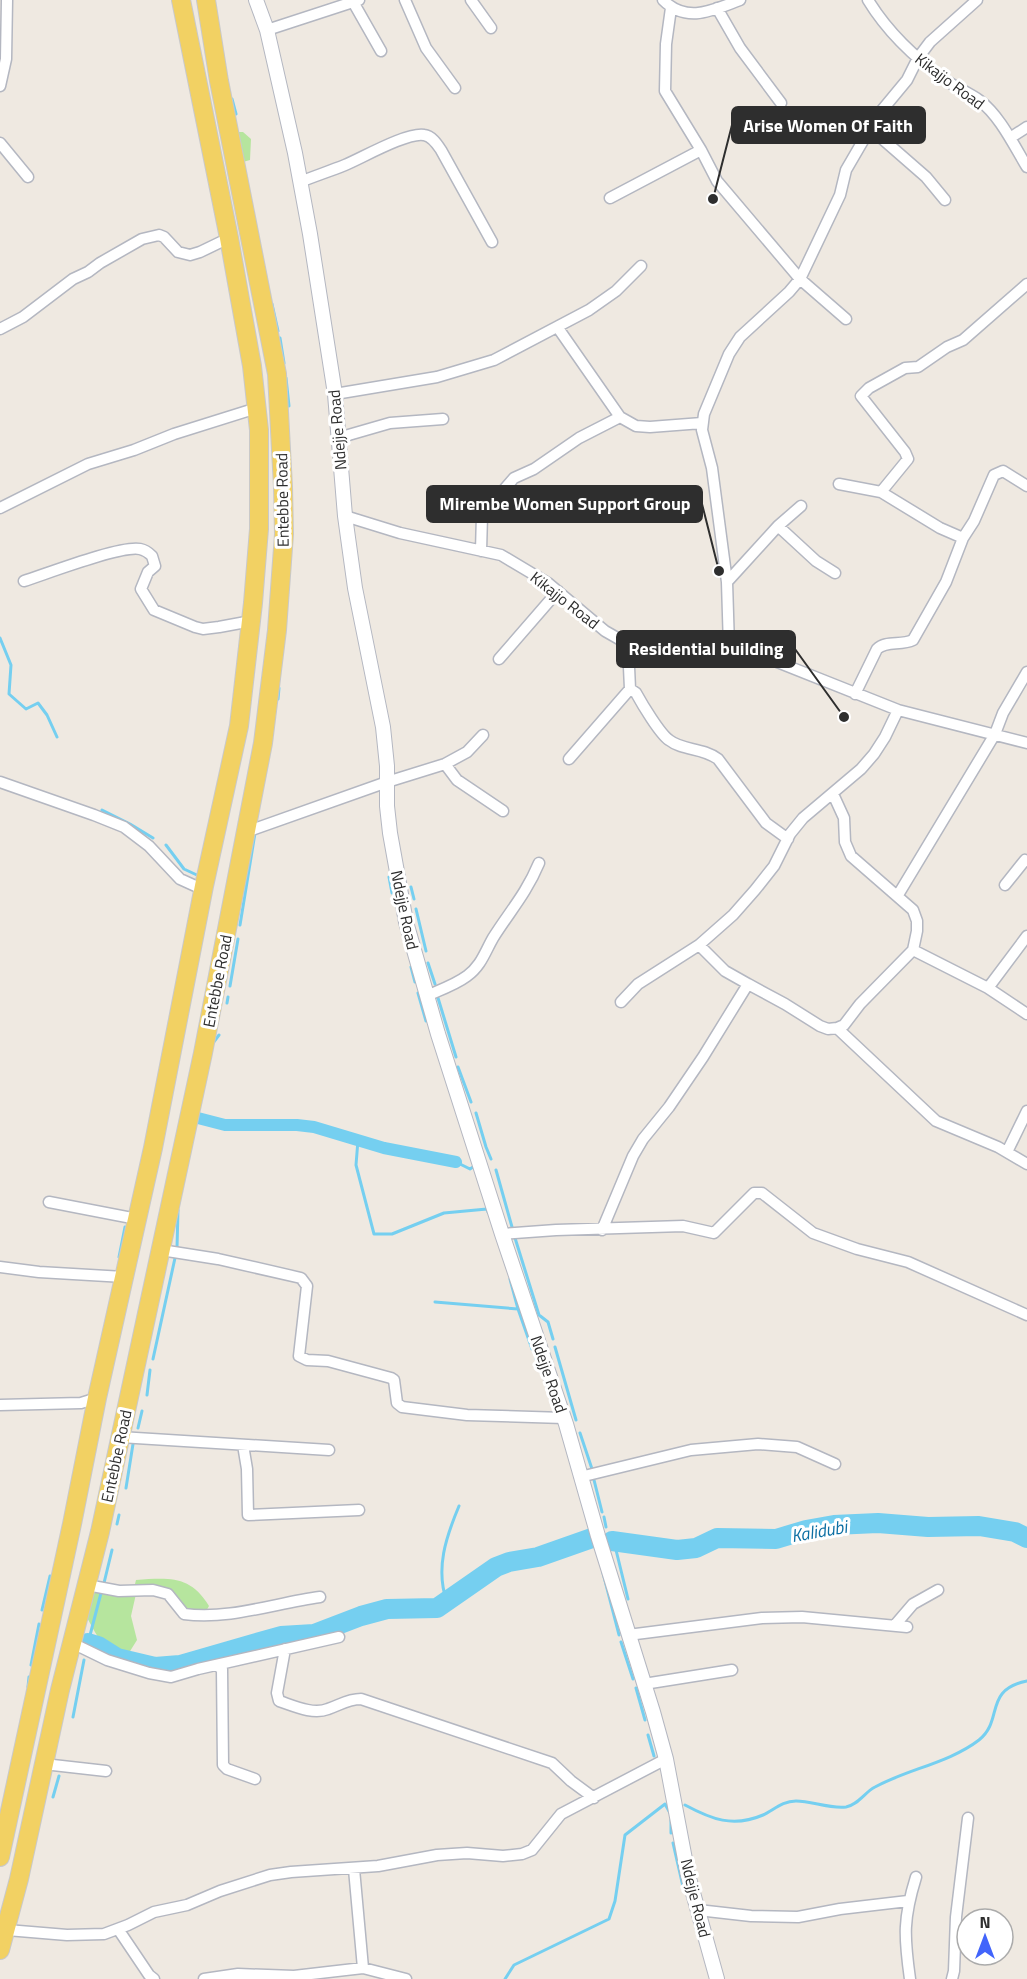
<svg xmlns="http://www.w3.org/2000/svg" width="1027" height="1979" font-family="'Titillium Web',sans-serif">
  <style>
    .green { fill: #b6e59e }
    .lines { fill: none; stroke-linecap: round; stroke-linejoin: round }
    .stream { stroke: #75cff0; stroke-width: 3 }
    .canal { stroke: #75cff0; stroke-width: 12 }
    .river { stroke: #75cff0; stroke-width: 20 }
    .minor-casing { stroke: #b4b7c1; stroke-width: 13 }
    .tertiary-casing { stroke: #b4b7c1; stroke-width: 16 }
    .primary-casing { stroke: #c9c9c9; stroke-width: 20 }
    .minor { stroke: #fff; stroke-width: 10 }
    .tertiary { stroke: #fff; stroke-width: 14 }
    .primary { stroke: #f2d163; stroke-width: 18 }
    .labels { text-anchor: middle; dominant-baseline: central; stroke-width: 6; stroke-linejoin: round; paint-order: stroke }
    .street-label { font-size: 16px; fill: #2e2e2e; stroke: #fff }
    .water-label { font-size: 18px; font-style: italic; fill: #0d6fa3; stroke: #fff }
    .leader { fill: none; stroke: #2e2e2e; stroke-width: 2 }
    .callout-dot { fill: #2e2e2e; stroke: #fff; stroke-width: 2 }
    .callout { fill: #2e2e2e; stroke: #2e2e2e; stroke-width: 2 }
    .callout-label { font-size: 18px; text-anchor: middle; font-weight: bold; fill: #fff }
  </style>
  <rect width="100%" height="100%" fill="#efe9e1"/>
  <path class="green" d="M 238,132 L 243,132 L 251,139 L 250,160 L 243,162 Z
    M 136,1580 C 169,1578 190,1575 209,1606 L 205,1613 L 184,1610 L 171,1593 L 135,1584 Z
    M 93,1583 L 136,1594 L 131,1616 L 137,1640 L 127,1656 C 103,1654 96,1633 85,1614 Z"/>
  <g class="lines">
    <path class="stream" d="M 232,99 L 236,114
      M 272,304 L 278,331
      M 280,338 L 284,363
      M 286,378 L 289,406
      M 0,638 L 11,665 L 9,694 L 26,709 L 38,703 L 47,715 L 57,737
      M 278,699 L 279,688
      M 102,810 L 130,824 L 153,838
      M 166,845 L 184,869 L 199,876
      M 389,877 L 392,893
      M 411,887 L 414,899
      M 416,909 L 426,951
      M 240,925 L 255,833
      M 428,963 L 435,984
      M 411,967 L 415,982
      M 230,986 L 238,939
      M 418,993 L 426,1021
      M 438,998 L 456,1057
      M 227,1003 L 228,997
      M 213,1043 L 219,1035
      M 458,1067 L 471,1102
      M 476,1113 L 486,1147 L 491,1159
      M 358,1140 L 356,1165 L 374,1234 L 392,1234 L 444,1213 L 487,1209 L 488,1212
      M 456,1162 L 470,1169 L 476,1165
      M 496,1170 L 512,1227
      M 515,1238 L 539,1315 L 548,1322 L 553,1339
      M 177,1248 L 178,1210
      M 119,1257 L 125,1227
      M 510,1279 L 518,1309 L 532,1349
      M 435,1302 L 518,1309
      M 555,1347 L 576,1420
      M 153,1359 L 175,1258
      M 536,1359 L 543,1376
      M 147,1395 L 150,1370
      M 138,1428 L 142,1411
      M 580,1433 L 592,1469
      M 594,1480 L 602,1512
      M 126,1488 L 133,1444
      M 604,1517 L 606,1527
      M 117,1524 L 119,1515
      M 616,1550 L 628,1599
      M 603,1573 L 619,1635
      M 104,1583 L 112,1550
      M 447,1602 C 435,1569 446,1537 459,1506
      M 42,1610 L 50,1576
      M 621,1642 L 633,1679
      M 88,1643 L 101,1593
      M 31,1665 L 39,1624
      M 28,1687 L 29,1677
      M 636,1688 L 645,1720
      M 73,1717 L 84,1660
      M 648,1735 L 654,1756
      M 53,1797 L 59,1776
      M 685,1805 C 711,1819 733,1828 763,1815 C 774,1810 782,1801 796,1801 C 812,1801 829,1809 846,1807 C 858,1805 865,1792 875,1787 C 908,1769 949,1763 979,1740 C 1004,1720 983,1690 1027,1681
      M 671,1833 L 671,1820
      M 673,1843 L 684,1891
      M 505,1979 L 514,1965 L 609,1919 L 615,1901 L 625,1835 L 665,1804 L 670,1813"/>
    <path class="canal" d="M 194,1117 L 225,1125 L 297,1125 L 314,1127 L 384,1148 L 456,1162"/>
    <path class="river" d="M 612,1541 L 677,1550 L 696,1548 L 717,1538 L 776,1539 L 806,1530 L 834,1525 L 878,1523 L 928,1527 L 979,1526 L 1015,1532 L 1027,1538
      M 88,1643 L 98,1646 L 117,1658 L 155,1667 L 180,1665 L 281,1636 L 314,1634 L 361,1616 L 387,1609 L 437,1608 L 496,1567 L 509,1562 L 538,1557 L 592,1538"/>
    <g class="minor-casing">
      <path id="minor" d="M 352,0 L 381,51
        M 405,0 L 426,48 L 455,88
        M 471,0 L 491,28
        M 663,0 C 687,24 713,10 740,0
        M 868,0 C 888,33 916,59 947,81 C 957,88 969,93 979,100 C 1000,116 1013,144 1027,167
        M 671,8 L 666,44 L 665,91 L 701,150 L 717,181 L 800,279 L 846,319
        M 717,8 L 740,48 L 781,103
        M 267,30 L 359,0
        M 0,86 L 6,59 L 7,0
        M 871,129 L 926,177 L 945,200
        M 1010,138 L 1027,127
        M 0,143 L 28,177
        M 300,182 C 315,176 330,171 345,165 C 362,158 407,132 424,135 C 432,136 437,144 441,150 L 492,242
        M 610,198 L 701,150
        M 558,328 L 620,417 L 636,426 L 650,427 L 702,423
        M 0,329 L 23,317 L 73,279 L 88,272 L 100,263 L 142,239 L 159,235 L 164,237 L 178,252 L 190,255 L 200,252 L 229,238
        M 335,394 L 437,377 L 494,360 L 589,310 L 616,291 L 641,266
        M 338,438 L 390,423 L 443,419
        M 839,484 L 881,492 L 940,528 L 963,538
        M 881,492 L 908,459 L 905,452 L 861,396 L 869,388 L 905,368 L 918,367 L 947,347 L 963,340 L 1027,284
        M 0,508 L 88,464 L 134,450 L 174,434 L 257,408
        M 345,516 L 400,533 L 501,555 L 548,583 L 605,631 L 633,647 L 665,649 L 729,647 L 757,654 L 898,710 L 1027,743
        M 778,526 L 801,506
        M 481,551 L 482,515 L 514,478 L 534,469 L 579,438 L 620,417
        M 24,581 C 46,574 121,545 140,549 C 145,550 149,553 152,556 L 155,566 L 148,572 L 141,589 L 154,610 L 195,627 L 203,629 L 219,627 L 246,622 L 252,615
        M 727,582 L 778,526 L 816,561 L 835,573
        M 633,647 L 629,667 L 630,689 L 636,693 C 642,704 660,734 669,740 C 683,751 702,747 718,759 L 766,823 L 788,839
        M 729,647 L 727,582 L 712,468 L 702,430 L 704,414 L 729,354 L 740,337 L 789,292 L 800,279 L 840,195 L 846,170 L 878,115 L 907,80 L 918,58 L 930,42 L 977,0
        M 499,659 L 558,591
        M 855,694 L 877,649 C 886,640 901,646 913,640 L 946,582 L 963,538 L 974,521 L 994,475 L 1003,471 L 1027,486
        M 569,759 L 630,689
        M 445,764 L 457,780 L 503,811
        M 0,782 L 94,815 L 124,827 L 149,846 L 180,879 L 202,889 L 204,886
        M 246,832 L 387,782 L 445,764 L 467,752 L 483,735
        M 1005,885 L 1025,860 L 1027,861
        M 898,895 L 995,734 L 1003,713 L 1027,672
        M 699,945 L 725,971 L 748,984
        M 913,950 L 988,988 L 1027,936
        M 988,988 L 1027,1014
        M 426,996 C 440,990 455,985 467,976 C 481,966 485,952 493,938 C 510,911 526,894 539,863
        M 621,1002 L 638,984 L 699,945 L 733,915 L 755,890 L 774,866 L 790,834 L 803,818 L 861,769 L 874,754 L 885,737 L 898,710
        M 837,1028 L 936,1121 L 998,1147 L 1027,1164
        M 1007,1152 L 1027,1111
        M 49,1202 L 137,1219
        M 602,1230 L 633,1156 L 643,1139 L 669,1107 L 703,1057 L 748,984 L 785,1004 L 820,1026 L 828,1029 L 837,1028 L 844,1025 L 860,1004 L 913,950 L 917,931 L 917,921 L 913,910 L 851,856 L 845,842 L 844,818 L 833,794
        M 502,1234 L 556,1230 L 683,1226 L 714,1233 L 754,1193 L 762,1193 L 813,1233 L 857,1249 L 908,1262 L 1027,1315
        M 161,1250 L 218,1259 L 301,1278 L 307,1286 L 299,1356 L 307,1360 L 328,1361 L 391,1378 L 394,1380 L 397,1403 L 402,1407 L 467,1415 L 564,1418
        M 0,1267 L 39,1272 L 124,1277
        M 0,1405 L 81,1403 L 97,1398
        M 120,1437 L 329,1450
        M 243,1445 L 247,1469 L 248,1515 L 359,1510
        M 580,1477 L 691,1450 L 758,1444 L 797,1447 L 835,1464
        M 87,1585 L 119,1591 L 153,1590 L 168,1594 L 184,1614 C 230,1620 275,1603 320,1597
        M 895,1625 L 913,1604 L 938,1590
        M 628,1635 L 762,1618 L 802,1617 L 907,1627
        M 72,1643 L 107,1660 L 149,1673 L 171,1677 L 198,1669 L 339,1637
        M 285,1649 L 277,1693 L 279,1701 C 294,1706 313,1715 328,1709 C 340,1705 348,1699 361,1699 L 552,1763 L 571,1781 L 594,1798
        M 216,1665 L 222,1669 L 223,1765 L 227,1769 L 255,1779
        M 644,1684 L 732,1670
        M 44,1764 L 106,1771
        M 354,1869 L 363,1968
        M 698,1910 L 751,1916 L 798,1917 L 840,1909 L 908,1901
        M 118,1929 L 149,1975 L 154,1979
        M 7,1930 L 67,1935 L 104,1934 L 128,1925 L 154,1912 L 187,1905 L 220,1891 L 270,1875 L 291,1872 L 378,1866 L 437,1855 L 467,1853 L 503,1856 L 522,1854 L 532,1850 L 561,1814 L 666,1759
        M 204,1979 L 238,1974 L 294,1976 L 363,1968 L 406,1979
        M 910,1979 C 904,1936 903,1919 916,1877
        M 952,1979 L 954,1971 L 956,1917 L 968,1818"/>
    </g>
    <g class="tertiary-casing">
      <path id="tertiary" d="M 256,0 L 267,30 L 295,153 L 310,234 L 335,394 L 345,516 L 355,588 L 383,727 L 387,766 L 387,806 L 390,833 L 406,922 L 438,1034 L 502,1234 L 566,1424 L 598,1536 L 653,1712 L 666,1759 L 688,1875 L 717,1979"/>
    </g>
    <g class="primary-casing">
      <path id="primary" d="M 0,1857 L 72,1524 L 97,1398 L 153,1148 L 204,886 L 239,726 L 253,603 L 259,529 L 259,430 L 252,366 L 229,238 L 181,0
        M 0,1950 L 19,1879 L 60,1690 L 100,1532 L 203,1053 L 263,743 L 277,630 L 284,534 L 283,487 L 277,374 L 219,81 L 206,0"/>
    </g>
    <use href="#minor" class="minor"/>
    <use href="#tertiary" class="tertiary"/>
    <use href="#primary" class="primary"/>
  </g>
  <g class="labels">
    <g class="street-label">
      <text transform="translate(950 81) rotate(37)">Kikajjo Road</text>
      <text transform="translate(337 430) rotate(-95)">Ndejje Road</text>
      <text transform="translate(282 500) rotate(-91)">Entebbe Road</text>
      <text transform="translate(565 600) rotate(38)">Kikajjo Road</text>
      <text transform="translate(405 910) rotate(78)">Ndejje Road</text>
      <text transform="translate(217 981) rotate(-79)">Entebbe Road</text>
      <text transform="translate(549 1374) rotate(71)">Ndejje Road</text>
      <text transform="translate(116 1456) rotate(-78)">Entebbe Road</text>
      <text transform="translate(696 1898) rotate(76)">Ndejje Road</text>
    </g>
    <g class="water-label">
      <text transform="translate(819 1531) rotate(-10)">Kalidubi</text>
    </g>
  </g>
  <path class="leader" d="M713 199L732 125M719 571L702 504M844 717L795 649"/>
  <g class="callout-dot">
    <circle cx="713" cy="199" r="6"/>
    <circle cx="719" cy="571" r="6"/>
    <circle cx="844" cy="717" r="6"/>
  </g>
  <g class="callout">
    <rect x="732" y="107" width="193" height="36" rx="6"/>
    <rect x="427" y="486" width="275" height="36" rx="6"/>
    <rect x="617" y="631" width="178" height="36" rx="6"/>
  </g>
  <g class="callout-label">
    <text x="828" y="132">Arise Women Of Faith</text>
    <text x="565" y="510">Mirembe Women Support Group</text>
    <text x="706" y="655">Residential building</text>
  </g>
  <g transform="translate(985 1937)"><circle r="28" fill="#ffffff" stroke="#ababab" stroke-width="1.5"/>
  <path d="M0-4.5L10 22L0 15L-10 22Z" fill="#4264fb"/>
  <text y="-9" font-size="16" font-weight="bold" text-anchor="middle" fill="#2e2e2e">N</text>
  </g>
</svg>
